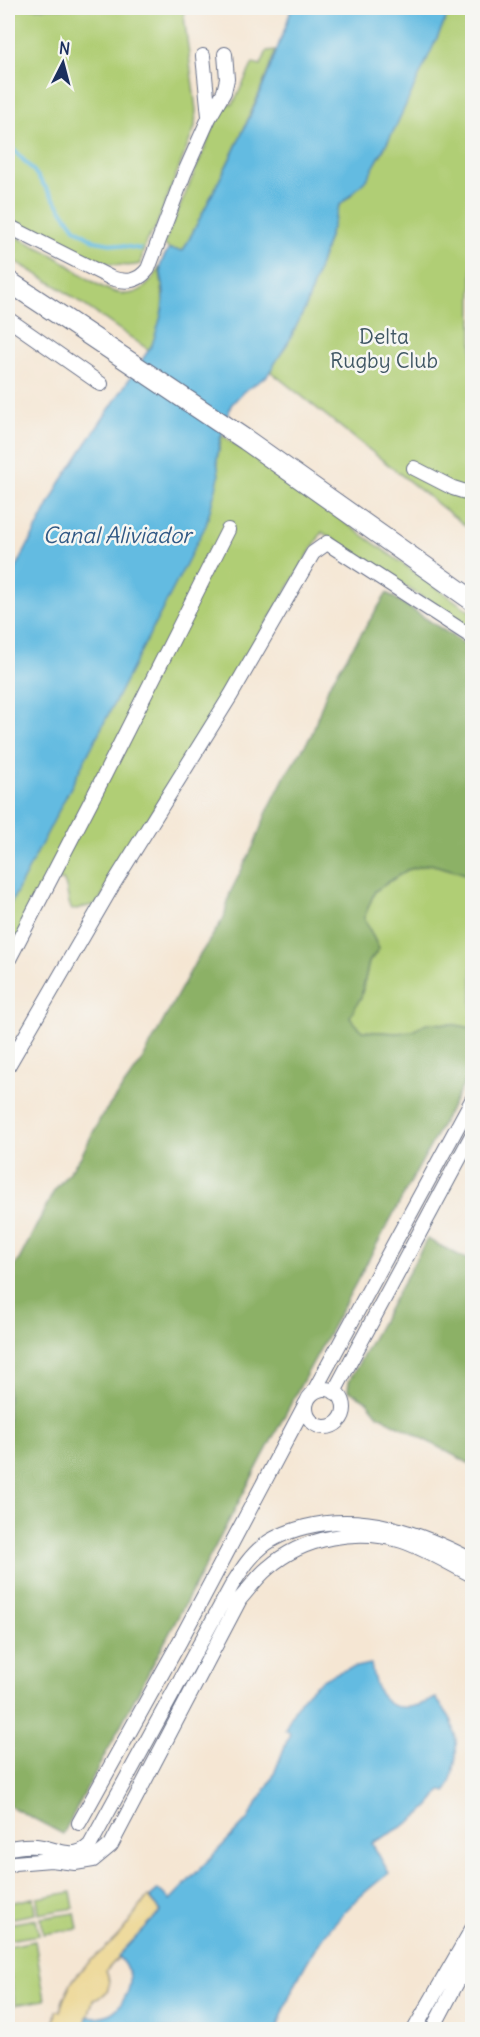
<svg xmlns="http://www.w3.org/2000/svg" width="480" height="2037" font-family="Delius,sans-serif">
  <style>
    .green { fill: #b0ce74; stroke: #667e69; stroke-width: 1.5 }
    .forest { fill: #8cb166; stroke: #547062; stroke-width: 1.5 }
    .sand { fill: #eeda9e; stroke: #84847e; stroke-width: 1.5 }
    .water { fill: #64bbe1; stroke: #4075a0; stroke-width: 1.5 }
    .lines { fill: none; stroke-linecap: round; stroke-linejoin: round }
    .stream { stroke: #64bbe1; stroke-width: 4 }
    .minor-casing { stroke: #676f87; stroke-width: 16 }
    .secondary-casing { stroke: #676f87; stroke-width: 22 }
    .minor { stroke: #fff; stroke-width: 14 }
    .secondary { stroke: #fff; stroke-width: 20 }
    .labels { text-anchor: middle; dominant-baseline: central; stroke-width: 5; stroke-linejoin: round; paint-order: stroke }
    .park-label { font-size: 21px; fill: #405764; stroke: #f6f6f2 }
    .water-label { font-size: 22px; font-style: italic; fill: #315985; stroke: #f6f6f2 }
  </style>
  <rect width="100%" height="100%" fill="#f6f6f2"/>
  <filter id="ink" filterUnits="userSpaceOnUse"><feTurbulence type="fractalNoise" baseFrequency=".0167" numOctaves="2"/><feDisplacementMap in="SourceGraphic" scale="12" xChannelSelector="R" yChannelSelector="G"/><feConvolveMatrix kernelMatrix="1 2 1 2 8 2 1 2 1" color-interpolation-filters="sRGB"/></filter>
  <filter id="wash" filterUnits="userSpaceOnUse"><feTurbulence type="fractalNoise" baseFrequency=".008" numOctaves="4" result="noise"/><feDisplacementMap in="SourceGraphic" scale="24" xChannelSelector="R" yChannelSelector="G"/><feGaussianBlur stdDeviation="1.35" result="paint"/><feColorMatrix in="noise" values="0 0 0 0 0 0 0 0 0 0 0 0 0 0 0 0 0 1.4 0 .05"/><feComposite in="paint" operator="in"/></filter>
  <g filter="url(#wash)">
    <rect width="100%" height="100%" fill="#f5e6d3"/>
    <path class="green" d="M 8,8 L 183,8 L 196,110 L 195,127 L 155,229 L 146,241 L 140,264 C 106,275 39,233 8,218 Z
      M 451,8 L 472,8 L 472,531 L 270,371 L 289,341 L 307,304 L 339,206 C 375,177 393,132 412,91 C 425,63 438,35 451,8 Z
      M 276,50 C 251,120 217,186 183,251 L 169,249 L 164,244 L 224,103 L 233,104 L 253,63 L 261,65 L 267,51 Z
      M 8,233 C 23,240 38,247 53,255 C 88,275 131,324 159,268 C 165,294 165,327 149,350 L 55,285 L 8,257 Z
      M 222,435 L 472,613 L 472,630 L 322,532 L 97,904 L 72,910 C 66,900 69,889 63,880 L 45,882 L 8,956 L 8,909 L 219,477 L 217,459 Z
      M 430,864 L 463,873 L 472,880 L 472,1028 L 451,1024 L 426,1023 L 413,1031 L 397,1033 L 361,1031 L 349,1017 L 361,997 L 369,962 L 379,949 L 364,918 L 375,891 L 407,870 Z
      M 71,1892 L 74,1908 L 39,1914 L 37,1898 Z
      M 33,1898 L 35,1914 L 8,1919 L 8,1903 Z
      M 75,1913 L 78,1929 L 43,1934 L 41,1918 Z
      M 36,1919 L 39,1935 L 8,1940 L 8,1924 Z
      M 35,1941 L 45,2000 L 15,2005 L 8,1960 L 8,1946 Z"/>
    <path class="forest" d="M 387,593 L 472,649 L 472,880 L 463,873 L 430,864 L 407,870 L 375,891 L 364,918 L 379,949 L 369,962 L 361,997 L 350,1017 L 362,1031 L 397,1033 L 413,1031 L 426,1023 L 451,1024 L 472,1028 L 472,1069 L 305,1377 L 63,1834 L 8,1805 L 8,1273 L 19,1260 L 54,1191 L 80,1158 L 101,1117 L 140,1064 L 196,961 L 224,918 L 230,893 L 253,847 L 267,812 L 285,776 L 311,736 L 329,685 Z
      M 427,1239 L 472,1262 L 472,1465 L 378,1415 L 367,1401 L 348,1390 L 349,1381 Z"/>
    <path class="sand" d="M 148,1896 L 161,1911 L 106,1971 C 112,1985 109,1996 93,2000 L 85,2029 L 60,2029 L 60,2026 L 57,2029 L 53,2030 L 56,2011 L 60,2011 C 69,1974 87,1965 113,1941 C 126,1929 136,1911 148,1896 Z"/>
    <path class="water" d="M 291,8 L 451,8 L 395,128 L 367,179 L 339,206 L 307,304 L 289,341 L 267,376 L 243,392 L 231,405 L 220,440 L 217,459 L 219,477 L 206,525 L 8,909 L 8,584 L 60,483 L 152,345 C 157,329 164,311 164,294 C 163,271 154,270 169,249 L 183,251 C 216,187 250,123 275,55 C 280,39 288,24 291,8 Z
      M 371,1664 C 377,1708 397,1717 436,1698 C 441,1706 449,1714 452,1722 C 460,1746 456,1770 446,1792 L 441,1790 C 425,1817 399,1829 372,1843 L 389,1873 C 331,1916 300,1962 277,2029 L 85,2029 L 87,2017 C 110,2018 119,2011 128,1991 C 130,1985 131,1978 129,1972 C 126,1967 122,1961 118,1956 L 161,1911 L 150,1898 L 158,1889 L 170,1900 L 247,1820 L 272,1779 L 290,1733 L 285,1730 C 301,1687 327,1671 371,1664 Z"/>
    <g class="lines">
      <path class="stream" d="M 8,144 L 33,170 L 75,228 L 95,241 L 140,249"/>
    </g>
  </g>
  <g filter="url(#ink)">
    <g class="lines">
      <g class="minor-casing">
        <path id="minor" d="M 203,56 L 209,116
          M 8,226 L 111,278 C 126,283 138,282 148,269 L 184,174 L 209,118 L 224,92 L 227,79 L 225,54
          M 8,319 L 101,384
          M 414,468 L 453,488 L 472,494
          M 8,961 L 105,774 L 228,530
          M 8,1066 L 114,883 L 231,695 L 313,553 L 327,543 L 472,637
          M306 1408a19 19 0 1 1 38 0a19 19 0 1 1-38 0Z
          M 334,1392 L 472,1135
          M 313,1393 L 472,1100
          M 79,1823 L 180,1641 L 306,1403
          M 8,1848 C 17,1847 27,1845 36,1846 C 56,1848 73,1862 90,1845 L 232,1585 C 241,1571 249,1557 263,1546 C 275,1536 290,1531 305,1527 C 364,1512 420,1533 472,1560
          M 8,1866 L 14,1863 L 51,1860 L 75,1863 L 93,1860 L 111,1845 L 240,1599 C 249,1589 257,1577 268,1568 C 303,1537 358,1527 402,1541 C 426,1549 450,1564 472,1575
          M 414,2030 L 472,1929
          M 432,2030 L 472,1954"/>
      </g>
      <g class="secondary-casing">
        <path id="secondary" d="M 8,281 L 52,310 L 246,440 L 472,600"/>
      </g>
      <use href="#minor" class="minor"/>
      <use href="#secondary" class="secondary"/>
    </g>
  </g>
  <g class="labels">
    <g class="park-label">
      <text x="384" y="336">Delta<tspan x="384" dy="24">Rugby Club</tspan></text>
    </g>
    <g class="water-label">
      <text x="117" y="535">Canal Aliviador</text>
    </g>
  </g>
  <rect width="480" height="2037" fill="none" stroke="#f6f6f2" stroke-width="30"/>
  <g transform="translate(63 63) rotate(6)" stroke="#f6f6f2" stroke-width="4.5" paint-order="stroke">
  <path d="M0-4.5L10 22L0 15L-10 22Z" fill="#1b2f5e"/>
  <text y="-9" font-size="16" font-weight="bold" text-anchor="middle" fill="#1b2f5e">N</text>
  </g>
</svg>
